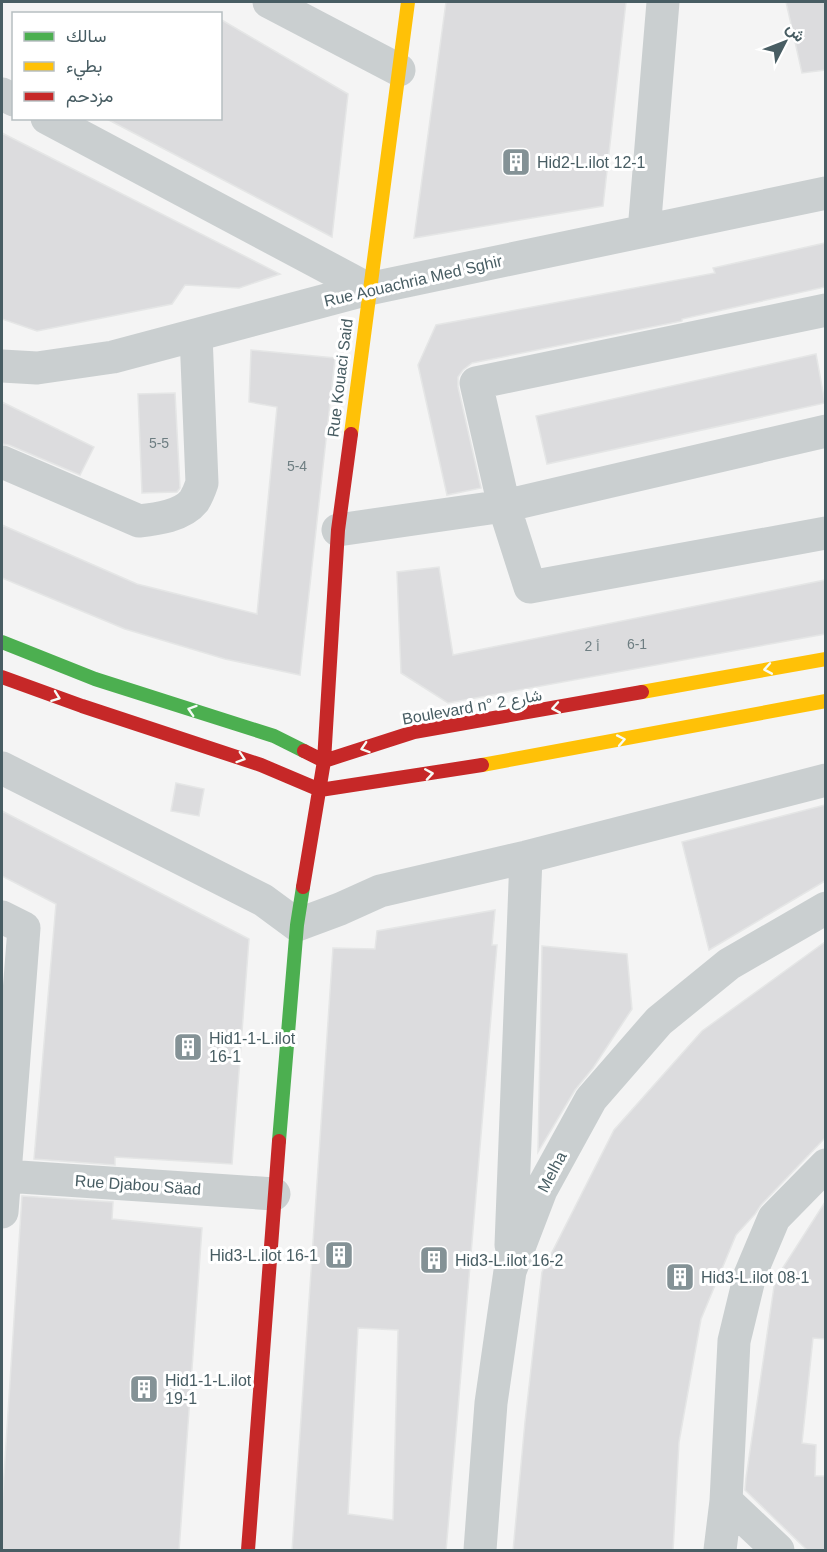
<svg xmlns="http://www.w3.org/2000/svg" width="827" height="1552" font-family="Helvetica,Vazirmatn,sans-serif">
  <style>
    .building { fill: #dcdcde; stroke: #e5e6e6; stroke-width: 1.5; fill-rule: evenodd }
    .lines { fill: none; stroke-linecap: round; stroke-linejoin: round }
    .street { stroke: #cacfd0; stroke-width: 33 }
    .fast { stroke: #4caf50; stroke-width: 14 }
    .slow { stroke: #ffc107; stroke-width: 14 }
    .jam { stroke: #c62828; stroke-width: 14 }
    .oneway { stroke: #f6fbf6 }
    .labels { text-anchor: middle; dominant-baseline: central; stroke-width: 6; stroke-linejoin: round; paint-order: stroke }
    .number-label { font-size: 14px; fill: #6e7e82 }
    .poi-label { font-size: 16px; fill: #485d63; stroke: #fff; text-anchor: start }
    .street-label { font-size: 16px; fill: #485d63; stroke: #fff }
  </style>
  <rect width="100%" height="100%" fill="#f4f4f4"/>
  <path class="building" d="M 446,2 L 626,2 L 603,206 L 414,238 Z
    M 786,2 L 825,2 L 825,70 L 802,73 Z
    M 220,19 L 348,94 L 332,237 L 105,118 L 220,118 Z
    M 2,133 L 280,274 L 239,288 L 185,285 L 172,304 L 37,331 L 2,319 Z
    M 825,243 L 825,287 L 682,319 L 682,321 L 472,363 L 463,370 L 458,377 L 458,387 L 481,488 L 447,495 L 418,365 L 436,325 L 715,273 L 713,268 Z
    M 251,350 L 335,358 L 300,675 L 225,659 L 125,629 L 2,578 L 2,525 L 137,584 L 257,614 L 277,407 L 249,402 Z
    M 816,354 L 825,403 L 547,464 L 536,416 Z
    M 175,393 L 180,488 L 177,492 L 142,493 L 138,394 Z
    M 2,402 L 94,447 L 80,475 L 9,445 L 2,444 Z
    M 439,567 L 453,655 L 825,580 L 825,634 L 448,703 L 401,673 L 397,572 Z
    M 176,783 L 204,789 L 199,816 L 171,811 Z
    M 825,805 L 825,881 L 709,950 L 682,842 Z
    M 2,811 L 249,939 L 232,1164 L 115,1157 L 115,1165 L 34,1159 L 56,904 L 2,876 Z
    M 495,910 L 492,945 L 497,945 L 446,1551 L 292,1551 L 333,948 L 375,949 L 377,931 ZM 358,1328 L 398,1330 L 393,1520 L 348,1514 Z
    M 825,942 L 825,1138 L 761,1205 L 755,1214 L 736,1235 L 701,1319 L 679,1442 L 673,1551 L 513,1551 L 525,1422 L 542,1272 L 614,1130 L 702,1031 Z
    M 542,946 L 627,954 L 632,1009 L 593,1068 L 575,1090 L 538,1152 Z
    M 22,1196 L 113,1202 L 112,1219 L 202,1228 L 179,1551 L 2,1551 L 2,1506 Z
    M 825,1202 L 825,1339 L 813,1338 L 802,1443 L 816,1445 L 815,1476 L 825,1476 L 825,1551 L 808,1551 L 745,1490 L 746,1478 L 775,1280 Z"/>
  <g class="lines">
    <path class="street" d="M 269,2 L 399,70
      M 2,94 L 14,100
      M 47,118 L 368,289
      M 644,231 L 663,2
      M 826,310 L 476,383 L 504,506 L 530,587 L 826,533
      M 2,366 L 37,368 L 113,357 L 368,289 L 826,193
      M 2,462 L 139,521 C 157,519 182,516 194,501 C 197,496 200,489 202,483 L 196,335
      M 338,530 L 504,506 L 826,431
      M 2,768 L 263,900 L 297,925 L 340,909 L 380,891 L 526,857 L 826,780
      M 2,917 L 24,928 L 2,1212
      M 2,1174 L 5,1176 L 274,1194
      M 511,1245 L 526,857
      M 726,1501 L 778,1550
      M 480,1550 L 491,1403 L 510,1271 L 541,1190 L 591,1099 L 659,1021 L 729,964 L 826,908
      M 720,1550 L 726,1501 L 734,1341 L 750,1275 L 774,1218 L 826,1165"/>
    <path class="fast" d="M 2,642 L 95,679 L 274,736 L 304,751
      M 279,1141 L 297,925 L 303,887"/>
    <path class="slow" d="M 351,434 L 408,2
      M 642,692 L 826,659
      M 482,765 L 826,701"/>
    <path class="jam" d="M 2,677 L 82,706 L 261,765 L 320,790 L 482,765
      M 304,751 L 324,761 L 414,732 L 642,692
      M 303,887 L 324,761 L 338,530 L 351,434
      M 248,1550 L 279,1141"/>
  </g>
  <defs><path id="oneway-chevron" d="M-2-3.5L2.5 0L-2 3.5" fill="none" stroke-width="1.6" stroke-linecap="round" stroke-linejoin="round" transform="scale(1.5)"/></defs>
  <g class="oneway">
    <use href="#oneway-chevron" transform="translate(768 669) rotate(170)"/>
    <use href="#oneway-chevron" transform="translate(56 697) rotate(20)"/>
    <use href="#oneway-chevron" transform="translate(556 708) rotate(170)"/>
    <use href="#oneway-chevron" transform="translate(192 710) rotate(-162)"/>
    <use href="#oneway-chevron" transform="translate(621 740) rotate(-11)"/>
    <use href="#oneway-chevron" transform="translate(365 748) rotate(162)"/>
    <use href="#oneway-chevron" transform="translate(241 758) rotate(18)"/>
    <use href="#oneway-chevron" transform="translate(429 774) rotate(-9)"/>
  </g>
  <defs>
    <g id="building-square" transform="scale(1.5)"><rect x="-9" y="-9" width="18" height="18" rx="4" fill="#849296" stroke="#fff"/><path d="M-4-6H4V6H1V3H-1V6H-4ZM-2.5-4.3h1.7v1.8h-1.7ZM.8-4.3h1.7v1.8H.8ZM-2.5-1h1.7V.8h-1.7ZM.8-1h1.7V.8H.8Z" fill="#fff"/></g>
  </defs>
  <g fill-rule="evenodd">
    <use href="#building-square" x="516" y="162"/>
    <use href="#building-square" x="188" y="1047"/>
    <use href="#building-square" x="339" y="1255"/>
    <use href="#building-square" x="434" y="1260"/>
    <use href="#building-square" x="680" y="1277"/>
    <use href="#building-square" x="144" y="1389"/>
  </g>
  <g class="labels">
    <g class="number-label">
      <text x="159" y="443">5-5</text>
      <text x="297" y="466">5-4</text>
      <text x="637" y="644">6-1</text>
      <text x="592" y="646">أ 2</text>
    </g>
    <g class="poi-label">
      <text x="537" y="162">Hid2-L.ilot 12-1</text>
      <text x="209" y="1038">Hid1-1-L.ilot<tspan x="209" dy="18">16-1</tspan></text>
      <text x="318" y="1255" text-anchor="end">Hid3-L.ilot 16-1</text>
      <text x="455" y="1260">Hid3-L.ilot 16-2</text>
      <text x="701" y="1277">Hid3-L.ilot 08-1</text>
      <text x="165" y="1380">Hid1-1-L.ilot<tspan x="165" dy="18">19-1</tspan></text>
    </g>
    <g class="street-label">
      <text transform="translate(413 281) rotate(-13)">Rue Aouachria Med Sghir</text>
      <text transform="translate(340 378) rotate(-83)">Rue Kouaci Said</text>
      <text transform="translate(472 707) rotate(-10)">Boulevard n° شارع 2</text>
      <text transform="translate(552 1172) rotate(-62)">Melha</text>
      <text transform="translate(138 1185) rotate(4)">Rue Djabou Säad</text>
    </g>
  </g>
  <rect width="827" height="1552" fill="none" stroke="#485d63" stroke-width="6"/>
  <rect x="12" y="12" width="210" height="108" fill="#ffffff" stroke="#b6bec1" stroke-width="1.5"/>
  <rect x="24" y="32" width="30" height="9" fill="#4caf50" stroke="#b6bec1" stroke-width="1.5"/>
  <text x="66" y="42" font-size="18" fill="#485d63">سالك</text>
  <rect x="24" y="62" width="30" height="9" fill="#ffc107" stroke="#b6bec1" stroke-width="1.5"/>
  <text x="66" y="72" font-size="18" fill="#485d63">بطيء</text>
  <rect x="24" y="92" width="30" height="9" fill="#c62828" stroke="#b6bec1" stroke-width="1.5"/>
  <text x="66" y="102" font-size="18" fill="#485d63">مزدحم</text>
  <g transform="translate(785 42) rotate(48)" stroke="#ffffff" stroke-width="4.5" paint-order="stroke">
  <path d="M0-4.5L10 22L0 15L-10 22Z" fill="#485d63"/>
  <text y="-9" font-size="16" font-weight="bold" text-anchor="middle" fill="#485d63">ش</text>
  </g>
</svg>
